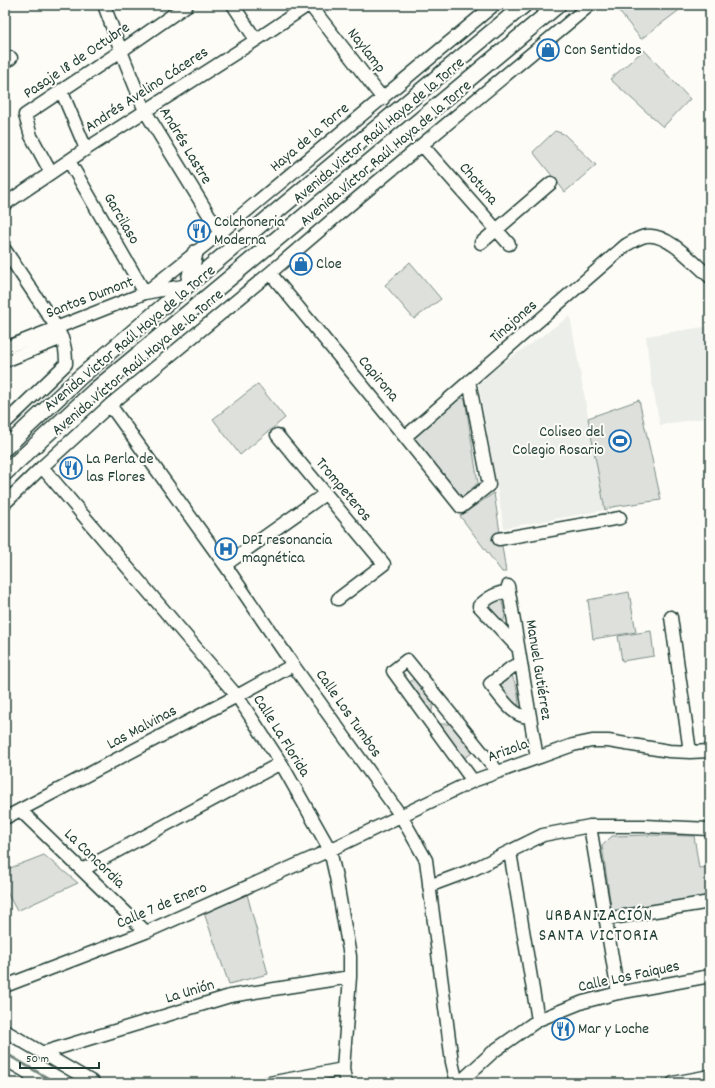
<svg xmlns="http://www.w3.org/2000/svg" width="715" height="1088" font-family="Dekko,sans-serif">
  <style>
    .built { fill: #eceee9 }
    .green { fill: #dde0db; stroke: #7e8e88 }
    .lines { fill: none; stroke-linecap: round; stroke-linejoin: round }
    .stream { stroke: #75877f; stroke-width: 3 }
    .minor-casing { stroke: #1f3d34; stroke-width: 15 }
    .major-casing { stroke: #1f3d34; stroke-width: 18 }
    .minor { stroke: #fdfcf7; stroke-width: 12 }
    .major { stroke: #fdfcf7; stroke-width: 15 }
    .labels { text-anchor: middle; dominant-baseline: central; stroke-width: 4; stroke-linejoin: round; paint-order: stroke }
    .poi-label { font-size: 16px; fill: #1f3d34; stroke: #fdfcf7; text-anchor: start }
    .street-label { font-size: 16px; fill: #1f3d34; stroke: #fdfcf7 }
    .neighbourhood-label { font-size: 17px; letter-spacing: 1px; fill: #1f3d34; stroke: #fdfcf7 }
  </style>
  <rect width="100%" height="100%" fill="#fdfcf7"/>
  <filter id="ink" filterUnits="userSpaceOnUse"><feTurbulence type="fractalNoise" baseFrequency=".025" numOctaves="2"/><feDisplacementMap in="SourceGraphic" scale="8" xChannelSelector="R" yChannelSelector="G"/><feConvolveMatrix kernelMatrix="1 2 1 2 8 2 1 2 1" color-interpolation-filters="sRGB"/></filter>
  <g filter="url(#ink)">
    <path class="built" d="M 570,316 L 605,510 L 504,528 L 478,381 Z
      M 710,326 L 710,417 L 660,425 L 650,373 L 646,336 Z"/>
    <path class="green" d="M 614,5 L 686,5 L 641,39 Z
      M 644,50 L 690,99 L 663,127 L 610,79 Z
      M 555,131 L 564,134 L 596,165 L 565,192 L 533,152 Z
      M 410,262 L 441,299 L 414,319 L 385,285 Z
      M 258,384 L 285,418 L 240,455 L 213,419 Z
      M 460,398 L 465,399 L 478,483 L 462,497 L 414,438 Z
      M 639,400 L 661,500 L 612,507 L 605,510 L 588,418 Z
      M 494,493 L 506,572 L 502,572 L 460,516 Z
      M 629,592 L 636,632 L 593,639 L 588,600 Z
      M 501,597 L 505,616 L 503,624 L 498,619 L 486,604 Z
      M 651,631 L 654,656 L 622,661 L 618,636 Z
      M 508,675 L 512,676 C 518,688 519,699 519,712 L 496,685 Z
      M 417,677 L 434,700 L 431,716 L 409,684 L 412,680 Z
      M 436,724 L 454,724 L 472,753 L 466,757 L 460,759 Z
      M 648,835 L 694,836 L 699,868 L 710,867 L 710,898 L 612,913 L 602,846 L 612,836 Z
      M 44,855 L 78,883 L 17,911 L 5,889 L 5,870 Z
      M 247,894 L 268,974 L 229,984 L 204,913 Z"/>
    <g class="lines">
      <path class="stream" d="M 5,1053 L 56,1083"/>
      <g class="minor-casing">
        <path id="minor" d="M 104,5 L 121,51 L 145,111 L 220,233
          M 233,5 L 256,40
          M 310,5 L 383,99
          M 5,62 L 11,58
          M 61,90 L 86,149
          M 422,145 L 509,244
          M 69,161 L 145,293
          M 51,173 L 31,136 L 25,115 L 121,51 L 187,5
          M 5,204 L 86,149 L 256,40 L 308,5
          M 481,243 L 551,183
          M 5,250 L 57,328 C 64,341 66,349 66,364 L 5,423
          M 270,273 L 396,426 L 461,507 L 489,485 L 469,381
          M 145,293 L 220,233 L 494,5
          M 5,348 L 145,293 L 188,285
          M 5,361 L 62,338
          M 110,405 L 225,565 L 293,665 L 401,816 L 426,860 L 452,1062 L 457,1083
          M 277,435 L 384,564 L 338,599
          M 405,437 L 626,245 C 632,242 639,237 646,236 C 667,232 695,264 710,277
          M 42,467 L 237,696 L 281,763 L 330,850 L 336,877 L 350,956 L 350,977 L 343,1069 L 346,1083
          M 5,503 L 42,467 L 110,405 L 270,273 L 359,197 L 590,5
          M 499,539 L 620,518
          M 225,565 L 325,494
          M 508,586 L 537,758
          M 509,591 C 496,593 489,597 479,606 L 518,648
          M 671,617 L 690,752
          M 521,664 L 512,667 L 490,684 C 499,694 514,720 530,716
          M 473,781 L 393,671 L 407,660 L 498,772
          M 20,810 L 146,932
          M 5,818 L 237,696 L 293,665
          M 590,826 L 618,993
          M 510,852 L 538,1020
          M 82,870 L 281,763
          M 429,886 L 472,870 L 543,835 L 590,826 L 644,826 L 710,829
          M 606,919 L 710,902
          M 5,986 L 146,932 L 330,850 L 473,781 L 573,745 L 592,741 L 608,741 L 669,751 L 690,752 L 710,751
          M 5,1031 L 94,1083
          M 42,1053 L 230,996 L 350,977
          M 5,1075 L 19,1083
          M 269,1083 L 343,1069
          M 459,1083 L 494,1051 L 538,1020 L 583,1002 L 618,993 L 710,976
          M 673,1083 L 710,1076"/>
      </g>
      <g class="major-casing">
        <path id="major" d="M 188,285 L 195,253
          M 5,448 L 79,378 L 188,285 L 524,5
          M 5,473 L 94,391 L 558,5"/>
      </g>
      <use href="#minor" class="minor"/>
      <use href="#major" class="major"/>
    </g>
  </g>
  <defs>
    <g id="shop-ring" transform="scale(1.15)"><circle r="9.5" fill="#fdfcf7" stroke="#1f6fb2" stroke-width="1.5"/><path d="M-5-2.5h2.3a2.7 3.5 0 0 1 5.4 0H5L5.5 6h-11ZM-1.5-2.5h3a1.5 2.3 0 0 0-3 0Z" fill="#1f6fb2"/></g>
    <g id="restaurant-ring" transform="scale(1.15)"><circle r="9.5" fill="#fdfcf7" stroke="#1f6fb2" stroke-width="1.5"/><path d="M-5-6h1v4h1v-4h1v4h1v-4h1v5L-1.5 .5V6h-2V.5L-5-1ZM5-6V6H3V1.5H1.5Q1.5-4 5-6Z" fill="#1f6fb2"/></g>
    <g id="stadium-ring" transform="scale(1.15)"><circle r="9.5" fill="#fdfcf7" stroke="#1f6fb2" stroke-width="1.5"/><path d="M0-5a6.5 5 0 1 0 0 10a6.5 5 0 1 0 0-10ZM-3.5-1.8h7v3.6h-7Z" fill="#1f6fb2"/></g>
    <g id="hospital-ring" transform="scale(1.15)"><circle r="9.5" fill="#fdfcf7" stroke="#1f6fb2" stroke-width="1.5"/><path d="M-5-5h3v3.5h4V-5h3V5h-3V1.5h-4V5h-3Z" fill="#1f6fb2"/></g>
  </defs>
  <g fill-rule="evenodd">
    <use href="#shop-ring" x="548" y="50"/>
    <use href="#restaurant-ring" x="199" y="231"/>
    <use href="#shop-ring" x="301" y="264"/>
    <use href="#stadium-ring" x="620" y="441"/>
    <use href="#restaurant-ring" x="71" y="468"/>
    <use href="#hospital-ring" x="226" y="549"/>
    <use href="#restaurant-ring" x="563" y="1029"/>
  </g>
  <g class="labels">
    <g class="poi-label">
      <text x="564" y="50">Con Sentidos</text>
      <text x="214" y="222">Colchoneria<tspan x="214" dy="18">Moderna</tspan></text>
      <text x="316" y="264">Cloe</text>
      <text x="604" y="432" text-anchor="end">Coliseo del<tspan x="604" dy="18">Colegio Rosario</tspan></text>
      <text x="86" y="459">La Perla de<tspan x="86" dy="18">las Flores</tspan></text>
      <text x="242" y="540">DPI resonancia<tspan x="242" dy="18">magnética</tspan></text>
      <text x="578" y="1029">Mar y Loche</text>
    </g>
    <g class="street-label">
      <text transform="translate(366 51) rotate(52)">Naylamp</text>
      <text transform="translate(77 61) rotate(-34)">Pasaje 18 de Octubre</text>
      <text transform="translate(147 90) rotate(-33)">Andrés Avelino Cáceres</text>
      <text transform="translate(379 131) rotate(-40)">Avenida Victor Raúl Haya de la Torre</text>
      <text transform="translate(310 138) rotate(-40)">Haya de la Torre</text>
      <text transform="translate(185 146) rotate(59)">Andrés Lastre</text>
      <text transform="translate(386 154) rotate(-40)">Avenida Víctor Raúl Haya de la Torre</text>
      <text transform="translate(478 184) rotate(49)">Chotuna</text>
      <text transform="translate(121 219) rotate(60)">Garcilaso</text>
      <text transform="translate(90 298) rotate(-21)">Santos Dumont</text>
      <text transform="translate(514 322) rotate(-41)">Tinajones</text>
      <text transform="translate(130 339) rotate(-40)">Avenida Victor Raúl Haya de la Torre</text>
      <text transform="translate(138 363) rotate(-40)">Avenida Víctor Raúl Haya de la Torre</text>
      <text transform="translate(378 379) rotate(50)">Capirona</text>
      <text transform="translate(343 490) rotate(50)">Trompeteros</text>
      <text transform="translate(538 670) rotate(81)">Manuel Gutiérrez</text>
      <text transform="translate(348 714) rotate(55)">Calle Los Tumbos</text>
      <text transform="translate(142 728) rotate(-28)">Las Malvinas</text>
      <text transform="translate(281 736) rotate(58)">Calle La Florida</text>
      <text transform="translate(508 751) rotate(-20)">Arizola</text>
      <text transform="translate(94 859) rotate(44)">La Concordia</text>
      <text transform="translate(162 906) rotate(-23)">Calle 7 de Enero</text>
      <text transform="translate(629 977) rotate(-12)">Calle Los Faiques</text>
      <text transform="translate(190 992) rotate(-17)">La Unión</text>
    </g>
    <g class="neighbourhood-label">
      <text x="599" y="917">URBANIZACIÓN<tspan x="599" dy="20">SANTA VICTORIA</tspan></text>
    </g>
  </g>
  <rect width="715" height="1088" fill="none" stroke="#fdfcf7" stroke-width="20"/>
  <rect x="10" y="10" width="695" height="1068" fill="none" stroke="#1f3d34" stroke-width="1.5" filter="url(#ink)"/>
  <path d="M20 1062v6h79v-6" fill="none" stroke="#1f3d34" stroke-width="2"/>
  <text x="26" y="1062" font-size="12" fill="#1f3d34" stroke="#fdfcf7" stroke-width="3" paint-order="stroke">50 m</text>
</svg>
